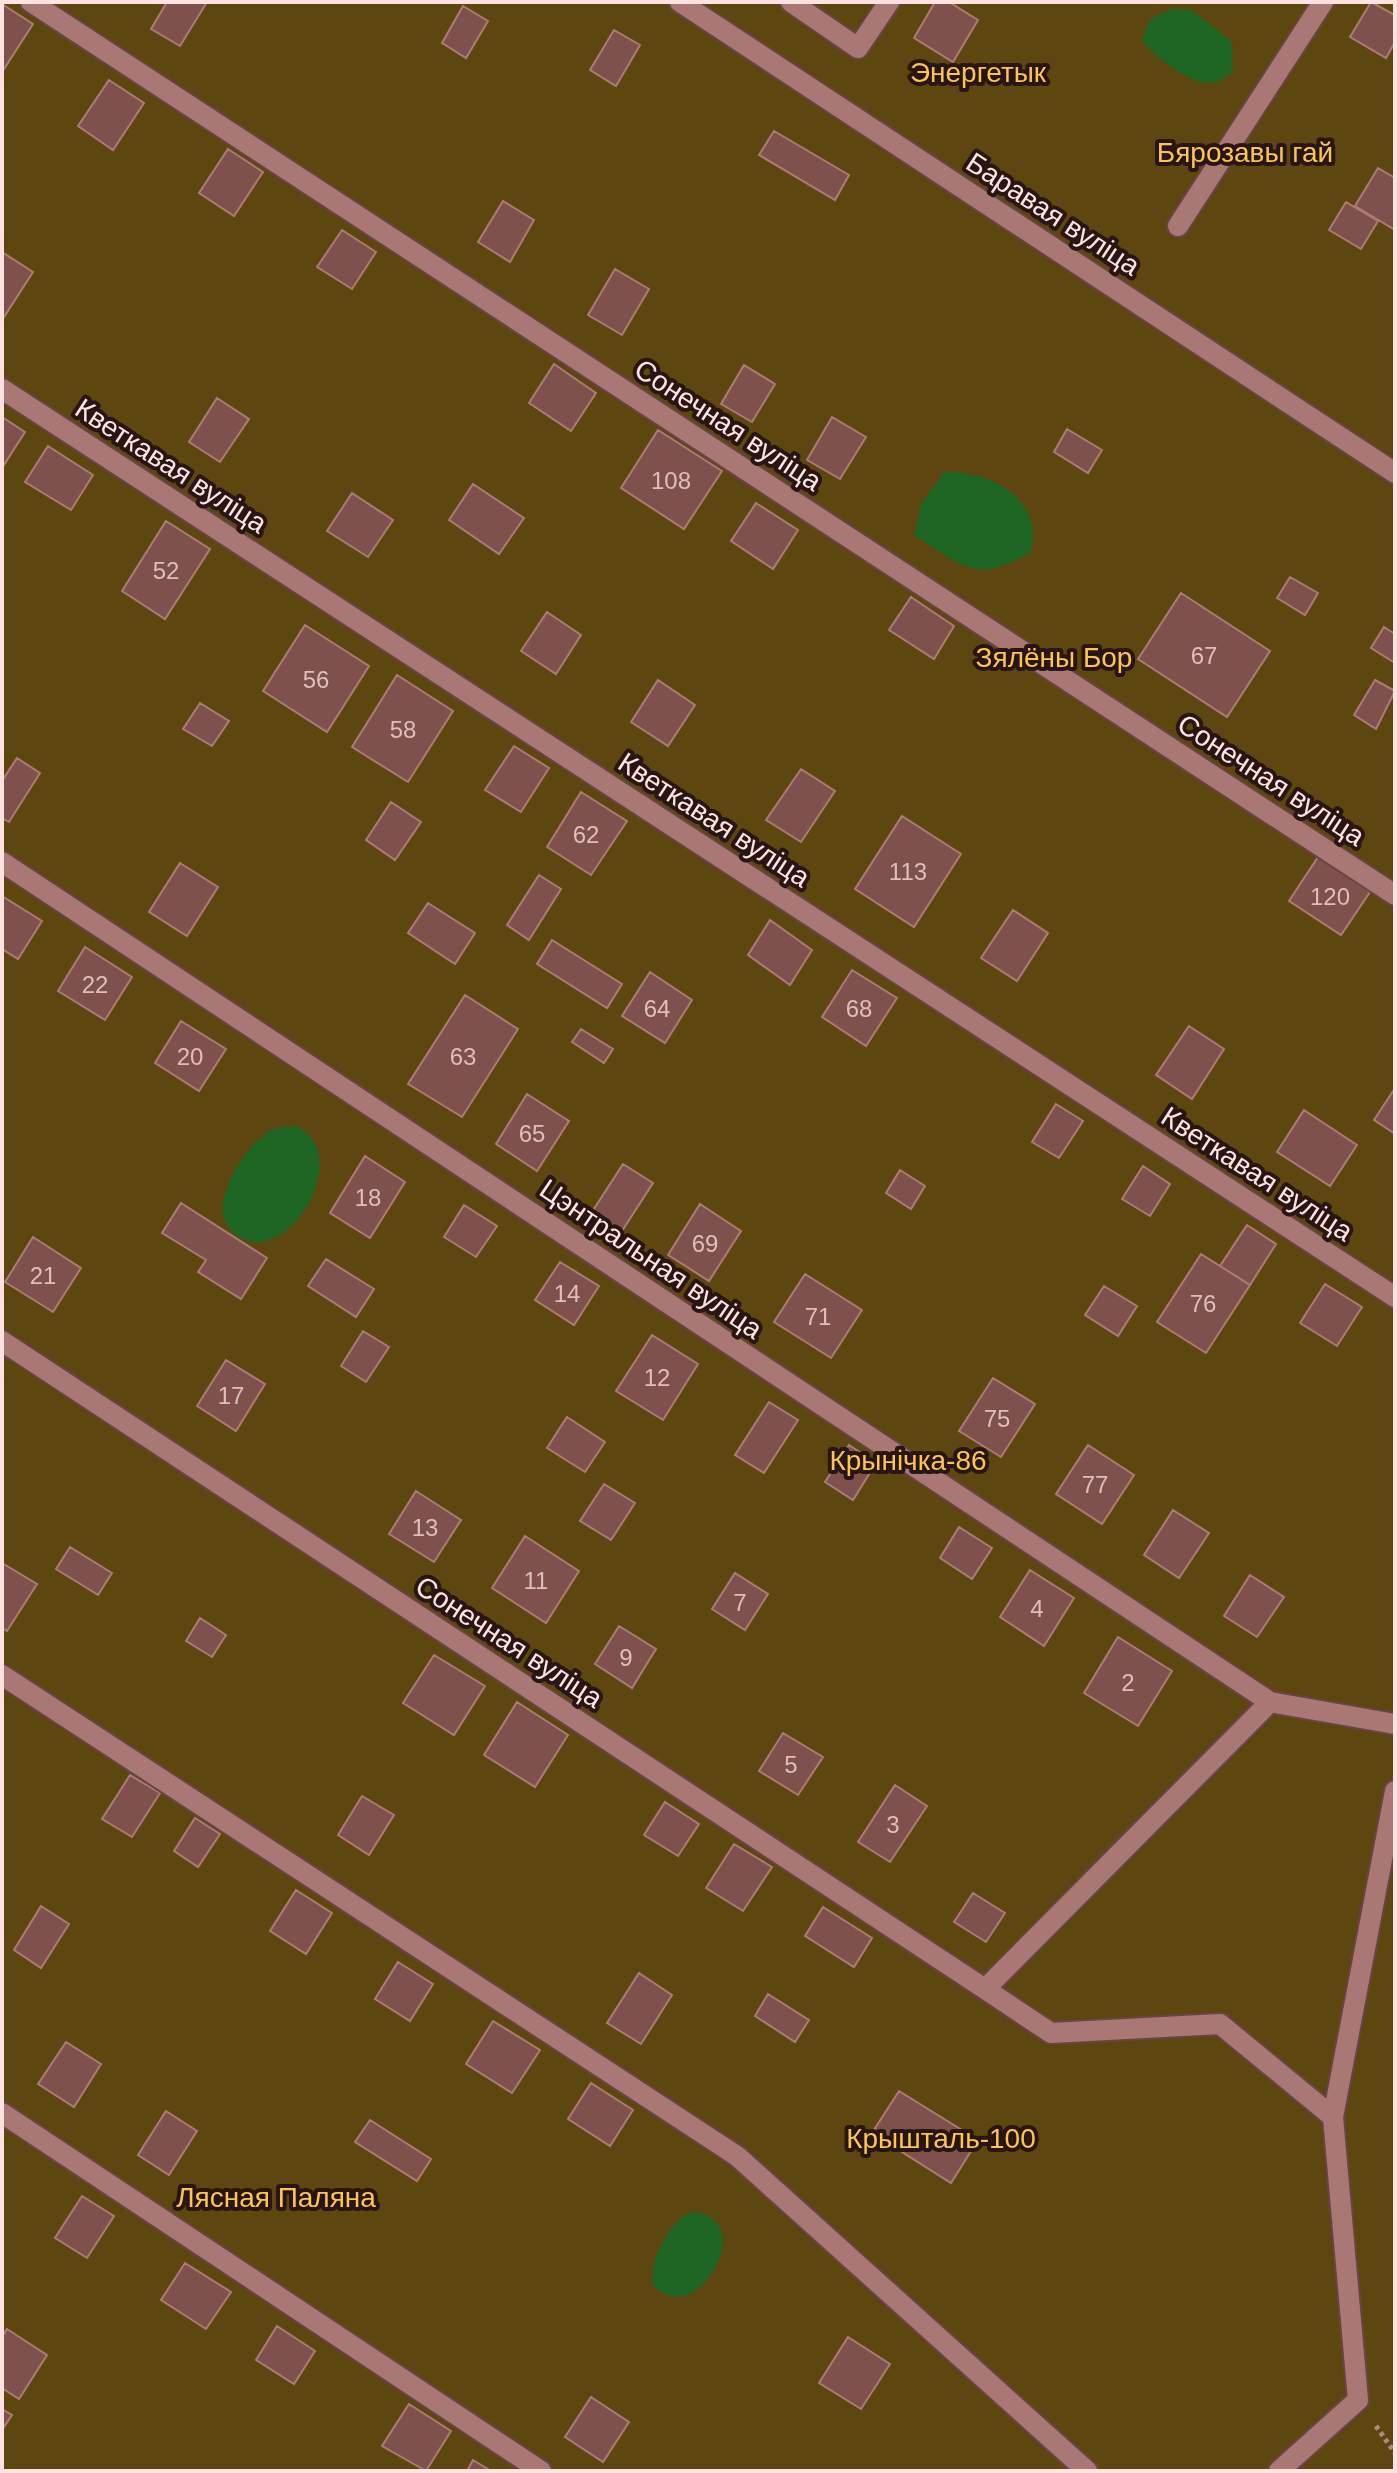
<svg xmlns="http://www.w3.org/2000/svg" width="1397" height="2473" font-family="Arial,sans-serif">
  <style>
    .green { fill: #5d4610 }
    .water { fill: #1f6625 }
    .building { fill: #7f514d; stroke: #ac7b76; stroke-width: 2 }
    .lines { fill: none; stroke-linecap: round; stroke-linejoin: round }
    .minor-casing { stroke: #684443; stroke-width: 24 }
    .path { stroke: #ad8a88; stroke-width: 5; stroke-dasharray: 4 4; stroke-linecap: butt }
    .minor { stroke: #aa7874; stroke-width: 20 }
    .labels { text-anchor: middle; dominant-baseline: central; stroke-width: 8; stroke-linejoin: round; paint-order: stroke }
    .number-label { font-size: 24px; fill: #dfbebb }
    .park-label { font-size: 28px; fill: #fbc650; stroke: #281514 }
    .street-label { font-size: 28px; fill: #ffe3e0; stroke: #281514 }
  </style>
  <rect width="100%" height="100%" fill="#4f2523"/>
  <path class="green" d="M 2,2 L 1395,2 L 1395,2471 L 2,2471 Z"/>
  <path class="water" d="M 1174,8 L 1193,11 L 1232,42 L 1233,71 C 1226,77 1220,82 1211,83 C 1190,85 1154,56 1142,40 L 1150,19 Z
    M 945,472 C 979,472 1023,486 1032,525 C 1034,532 1032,543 1032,551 C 978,585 963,567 914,535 L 922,502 Z
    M 296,1126 C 361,1157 277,1284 229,1228 C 207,1202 249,1137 277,1128 C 283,1126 290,1127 296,1126 Z
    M 692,2212 C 762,2217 696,2333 653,2285 C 648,2264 670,2218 692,2212 Z"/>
  <path class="building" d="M 167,2 L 207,2 L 180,46 L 151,29 Z
    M 935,2 L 949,2 L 978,20 L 953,62 L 914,38 Z
    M 1371,2 L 1395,15 L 1395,42 L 1386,58 L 1350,37 Z
    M 2,4 L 33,24 L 2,72 Z
    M 463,6 L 488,21 L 466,58 L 442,43 Z
    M 614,30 L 640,45 L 616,86 L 590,70 Z
    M 109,80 L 144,103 L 113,150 L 78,126 Z
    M 774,131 L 849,175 L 835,200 L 759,155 Z
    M 228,149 L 263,172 L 234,216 L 199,193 Z
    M 1378,168 L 1395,178 L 1395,230 L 1355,206 Z
    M 503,201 L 534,220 L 510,262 L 478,242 Z
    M 1346,202 L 1378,221 L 1361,249 L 1329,230 Z
    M 342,230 L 376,252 L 352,289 L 317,267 Z
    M 2,252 L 33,272 L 2,320 Z
    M 615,269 L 649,289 L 622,335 L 588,315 Z
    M 554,364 L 596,393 L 571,431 L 529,403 Z
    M 744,365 L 775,384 L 752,422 L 721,404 Z
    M 217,398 L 249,419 L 220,462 L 189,442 Z
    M 2,417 L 25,432 L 2,468 Z
    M 832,417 L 866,437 L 840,479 L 807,460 Z
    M 1067,429 L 1102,450 L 1088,473 L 1054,452 Z
    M 658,430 L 722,471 L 684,529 L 621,488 Z
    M 48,446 L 93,475 L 71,510 L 25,482 Z
    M 473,484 L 524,518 L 499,554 L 449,520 Z
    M 352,493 L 393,520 L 368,557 L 327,531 Z
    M 756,503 L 798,530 L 773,569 L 731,541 Z
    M 166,521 L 210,549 L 165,619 L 122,591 Z
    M 1290,577 L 1318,593 L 1305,615 L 1277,598 Z
    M 1181,593 L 1270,651 L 1227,717 L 1138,659 Z
    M 911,597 L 954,626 L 934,659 L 889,630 Z
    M 547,612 L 581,635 L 556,674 L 521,651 Z
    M 305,625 L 369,666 L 327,732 L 263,691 Z
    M 1384,627 L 1395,634 L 1395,663 L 1371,648 Z
    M 397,675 L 453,711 L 408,782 L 352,747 Z
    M 658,680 L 695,705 L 668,746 L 631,722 Z
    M 1375,680 L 1395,691 L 1376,729 L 1354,715 Z
    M 200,703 L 229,721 L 212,746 L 183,729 Z
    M 514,746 L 549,768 L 521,812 L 485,790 Z
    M 17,758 L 40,773 L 9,822 L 2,818 L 2,781 Z
    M 801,769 L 835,791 L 801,842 L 766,820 Z
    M 581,792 L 627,821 L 591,875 L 547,847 Z
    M 391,802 L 421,822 L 395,860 L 366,840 Z
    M 902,816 L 961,854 L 914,927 L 855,889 Z
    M 1318,857 L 1370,892 L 1341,935 L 1289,901 Z
    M 180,863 L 218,887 L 187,936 L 149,912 Z
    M 539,875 L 561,889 L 529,940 L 507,925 Z
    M 2,896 L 42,921 L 18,959 L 2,949 Z
    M 428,903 L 475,933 L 455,964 L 408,933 Z
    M 1013,910 L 1048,933 L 1017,981 L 981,958 Z
    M 770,920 L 812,950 L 790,985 L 748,955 Z
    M 552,940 L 622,984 L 607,1008 L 537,964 Z
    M 85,947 L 132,977 L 105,1020 L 58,991 Z
    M 852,970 L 897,998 L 866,1046 L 822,1017 Z
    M 650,972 L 692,1000 L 665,1043 L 622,1016 Z
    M 465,995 L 518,1029 L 462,1117 L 408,1084 Z
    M 181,1021 L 226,1049 L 199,1091 L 155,1063 Z
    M 1189,1026 L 1224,1049 L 1192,1099 L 1156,1075 Z
    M 581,1029 L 613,1049 L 604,1063 L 572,1042 Z
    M 1395,1088 L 1395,1134 L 1374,1120 Z
    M 527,1094 L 569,1121 L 537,1171 L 496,1144 Z
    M 1056,1104 L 1083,1121 L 1059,1158 L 1032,1142 Z
    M 1304,1110 L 1357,1145 L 1330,1186 L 1277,1152 Z
    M 365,1156 L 405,1182 L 370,1238 L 330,1213 Z
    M 623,1164 L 653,1183 L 622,1231 L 592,1212 Z
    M 1143,1166 L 1170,1184 L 1150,1216 L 1122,1199 Z
    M 900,1170 L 925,1186 L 911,1209 L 886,1193 Z
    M 181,1203 L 267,1258 L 241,1299 L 198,1272 L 206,1260 L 162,1233 Z
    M 700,1204 L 741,1231 L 709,1281 L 668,1255 Z
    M 464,1205 L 497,1226 L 476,1257 L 444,1237 Z
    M 1247,1225 L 1276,1244 L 1250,1285 L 1220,1266 Z
    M 33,1237 L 81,1268 L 53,1312 L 5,1282 Z
    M 1201,1254 L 1250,1285 L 1206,1353 L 1157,1322 Z
    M 326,1259 L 374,1289 L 356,1317 L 308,1286 Z
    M 560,1262 L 599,1286 L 574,1325 L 535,1300 Z
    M 805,1274 L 862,1310 L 831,1358 L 774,1322 Z
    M 1325,1284 L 1362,1307 L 1337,1346 L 1300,1323 Z
    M 1104,1286 L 1137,1306 L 1118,1336 L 1085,1315 Z
    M 363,1331 L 389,1347 L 366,1382 L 341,1366 Z
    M 652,1335 L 698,1364 L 663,1420 L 616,1391 Z
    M 226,1360 L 265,1384 L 236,1431 L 197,1406 Z
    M 993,1378 L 1035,1404 L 1001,1457 L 959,1431 Z
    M 769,1402 L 798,1420 L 764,1473 L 735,1455 Z
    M 567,1417 L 605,1442 L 585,1472 L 547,1448 Z
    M 849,1445 L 876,1463 L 853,1500 L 825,1482 Z
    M 1088,1445 L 1134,1475 L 1102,1524 L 1056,1494 Z
    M 604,1484 L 635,1503 L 611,1540 L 580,1521 Z
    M 416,1491 L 461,1520 L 434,1562 L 389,1534 Z
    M 1173,1510 L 1209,1533 L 1179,1578 L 1144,1555 Z
    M 959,1527 L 992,1548 L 972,1579 L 940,1558 Z
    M 525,1536 L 579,1571 L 546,1623 L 492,1588 Z
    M 70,1547 L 112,1573 L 98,1595 L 56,1569 Z
    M 2,1563 L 37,1584 L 7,1631 L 2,1628 Z
    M 1030,1570 L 1074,1598 L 1044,1646 L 1000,1617 Z
    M 735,1573 L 768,1594 L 745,1630 L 712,1609 Z
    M 1250,1575 L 1284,1597 L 1257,1637 L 1224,1616 Z
    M 200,1618 L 226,1635 L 212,1657 L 186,1641 Z
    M 619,1626 L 656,1649 L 632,1688 L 595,1664 Z
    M 1118,1637 L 1172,1671 L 1138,1726 L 1084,1693 Z
    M 434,1655 L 485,1686 L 454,1735 L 403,1703 Z
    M 517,1702 L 568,1735 L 535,1787 L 484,1755 Z
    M 783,1733 L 823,1757 L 798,1795 L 759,1771 Z
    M 130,1775 L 160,1793 L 132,1837 L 102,1819 Z
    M 895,1785 L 927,1806 L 890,1862 L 858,1842 Z
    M 362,1796 L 394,1815 L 369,1855 L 338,1835 Z
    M 665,1802 L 699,1824 L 678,1856 L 644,1835 Z
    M 195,1818 L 220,1834 L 198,1867 L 174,1851 Z
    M 734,1844 L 772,1867 L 743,1911 L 706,1888 Z
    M 296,1890 L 332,1913 L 306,1954 L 270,1931 Z
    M 973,1893 L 1005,1913 L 986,1942 L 954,1922 Z
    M 41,1906 L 69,1924 L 41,1968 L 14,1950 Z
    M 823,1907 L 872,1938 L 854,1967 L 805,1936 Z
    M 398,1962 L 433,1984 L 410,2021 L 375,1999 Z
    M 639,1973 L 672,1995 L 641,2044 L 607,2023 Z
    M 768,1994 L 809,2020 L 795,2042 L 755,2016 Z
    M 493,2021 L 540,2050 L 512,2093 L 466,2064 Z
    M 66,2042 L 101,2064 L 74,2107 L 38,2084 Z
    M 591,2083 L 633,2110 L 610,2146 L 568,2119 Z
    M 899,2091 L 978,2140 L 951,2183 L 872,2133 Z
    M 166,2111 L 197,2131 L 169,2175 L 138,2155 Z
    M 370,2120 L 431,2159 L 417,2181 L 355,2142 Z
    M 82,2196 L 114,2216 L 87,2258 L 55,2238 Z
    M 185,2263 L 231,2292 L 206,2329 L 161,2300 Z
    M 277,2326 L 315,2351 L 294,2384 L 256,2360 Z
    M 7,2329 L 47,2355 L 19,2399 L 2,2388 L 2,2337 Z
    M 848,2337 L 890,2364 L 861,2409 L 819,2383 Z
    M 591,2397 L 629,2422 L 603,2462 L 565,2437 Z
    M 409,2404 L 451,2431 L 426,2471 L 382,2446 Z
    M 2,2409 L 12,2415 L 2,2430 Z
    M 473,2460 L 491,2471 L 467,2471 Z"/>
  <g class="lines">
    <g class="minor-casing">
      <path id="minor" d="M 31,2 L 1395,895
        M 680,2 L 1395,473
        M 791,2 L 858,48 L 889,2
        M 1178,226 L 1323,2
        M 2,389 L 1395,1297
        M 2,862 L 1270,1702
        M 2,1341 L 985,1989
        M 2,1675 L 737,2156 L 1087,2471
        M 2,2113 L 541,2471
        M 1333,2117 L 1395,1791
        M 1279,2471 L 1358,2400 L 1333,2117 L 1220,2024 L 1051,2033 L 985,1989 L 1270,1702 L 1395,1724"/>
    </g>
    <path class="path" d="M 1376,2426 L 1395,2453"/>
    <use href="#minor" class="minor"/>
  </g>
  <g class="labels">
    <g class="number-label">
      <text x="671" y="480">108</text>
      <text x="166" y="570">52</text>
      <text x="1204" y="655">67</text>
      <text x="316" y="679">56</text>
      <text x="403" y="729">58</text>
      <text x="586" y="834">62</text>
      <text x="908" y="871">113</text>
      <text x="1330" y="896">120</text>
      <text x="95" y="984">22</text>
      <text x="657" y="1008">64</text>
      <text x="859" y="1008">68</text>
      <text x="190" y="1056">20</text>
      <text x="463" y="1056">63</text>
      <text x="532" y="1133">65</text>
      <text x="368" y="1197">18</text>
      <text x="705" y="1243">69</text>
      <text x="43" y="1275">21</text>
      <text x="567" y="1293">14</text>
      <text x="1203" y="1303">76</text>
      <text x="818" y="1316">71</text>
      <text x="657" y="1377">12</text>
      <text x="231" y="1395">17</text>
      <text x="997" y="1418">75</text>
      <text x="1095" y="1484">77</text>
      <text x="425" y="1527">13</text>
      <text x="536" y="1580">11</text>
      <text x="740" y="1602">7</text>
      <text x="1037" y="1608">4</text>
      <text x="626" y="1657">9</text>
      <text x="1128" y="1682">2</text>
      <text x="791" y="1764">5</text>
      <text x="893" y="1824">3</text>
    </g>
    <g class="park-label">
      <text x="978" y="72">Энергетык</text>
      <text x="1245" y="152">Бярозавы гай</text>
      <text x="1054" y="657">Зялёны Бор</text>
      <text x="908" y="1460">Крынічка-86</text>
      <text x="941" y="2138">Крышталь-100</text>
      <text x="276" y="2197">Лясная Паляна</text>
    </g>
    <g class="street-label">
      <text transform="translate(1053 214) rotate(33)">Баравая вуліца</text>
      <text transform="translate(728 425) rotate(33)">Сонечная вуліца</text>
      <text transform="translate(171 466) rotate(33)">Кветкавая вуліца</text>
      <text transform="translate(1271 780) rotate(33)">Сонечная вуліца</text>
      <text transform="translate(714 820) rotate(33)">Кветкавая вуліца</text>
      <text transform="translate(1257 1174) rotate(33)">Кветкавая вуліца</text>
      <text transform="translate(651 1259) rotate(34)">Цэнтральная вуліца</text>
      <text transform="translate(509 1642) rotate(33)">Сонечная вуліца</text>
    </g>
  </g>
  <rect width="1397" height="2473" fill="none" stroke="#ffe3e0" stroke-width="8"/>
</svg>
